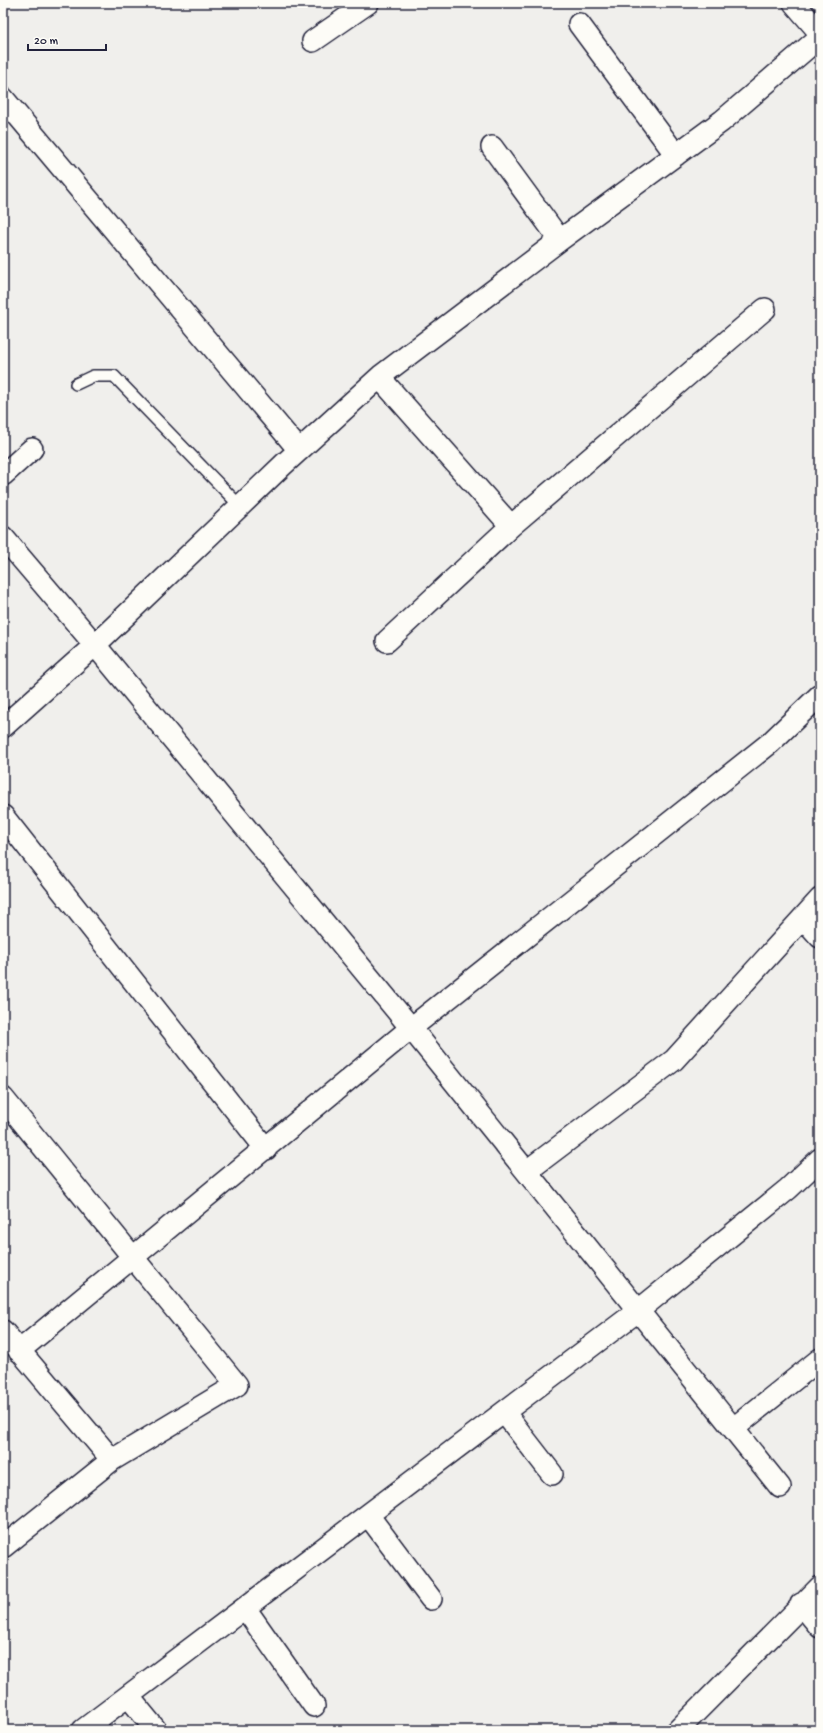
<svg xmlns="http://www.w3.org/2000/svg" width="823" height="1733" font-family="'Gochi Hand',sans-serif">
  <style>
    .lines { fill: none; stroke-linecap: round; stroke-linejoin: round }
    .service-casing { stroke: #22223b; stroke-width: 14 }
    .minor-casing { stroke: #22223b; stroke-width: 24 }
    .service { stroke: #fdfcf7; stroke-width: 11 }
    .minor { stroke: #fdfcf7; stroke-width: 21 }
  </style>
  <rect width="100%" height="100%" fill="#f0efec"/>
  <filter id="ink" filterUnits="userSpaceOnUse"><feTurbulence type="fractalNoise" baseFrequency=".025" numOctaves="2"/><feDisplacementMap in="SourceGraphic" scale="8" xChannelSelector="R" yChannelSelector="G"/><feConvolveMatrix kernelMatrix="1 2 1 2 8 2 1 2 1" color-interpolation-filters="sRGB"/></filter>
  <g filter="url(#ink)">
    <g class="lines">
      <g class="service-casing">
        <path id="service" d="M 76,384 L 93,376 L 114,376 L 240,506"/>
      </g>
      <g class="minor-casing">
        <path id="minor" d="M 794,3 L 820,33
          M 579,24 L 676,155
          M 313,41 L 368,3
          M 3,98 L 299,450
          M 492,147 L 560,240
          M 380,378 L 511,526
          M 3,475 L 32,449
          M 3,537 L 95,645 L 411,1028 L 780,1487
          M 387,641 L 511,526 L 765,309
          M 3,727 L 95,645 L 284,464 L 382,375 L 560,240 L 722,121 L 820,37
          M 3,816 L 266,1149
          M 803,918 L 820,937
          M 3,1098 L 237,1385 L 112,1460 L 3,1547
          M 527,1171 L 674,1060 L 820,899
          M 3,1331 L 112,1460
          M 19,1351 L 411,1028 L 770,743 L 820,695
          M 504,1412 L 552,1474
          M 734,1428 L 820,1359
          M 368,1515 L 431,1599
          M 801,1604 L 820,1627
          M 245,1608 L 314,1706
          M 128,1696 L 156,1730
          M 83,1730 L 639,1310 L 788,1189 L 820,1159
          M 678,1730 L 820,1587"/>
      </g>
      <use href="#service" class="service"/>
      <use href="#minor" class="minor"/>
    </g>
  </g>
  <rect width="823" height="1733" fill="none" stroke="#fdfcf7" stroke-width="16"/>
  <rect x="8" y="8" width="807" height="1717" fill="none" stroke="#22223b" stroke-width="1.5" filter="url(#ink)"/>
  <path d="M28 44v6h78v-6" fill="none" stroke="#22223b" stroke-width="2"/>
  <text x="34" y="44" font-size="12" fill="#22223b" stroke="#fdfcf7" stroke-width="3" paint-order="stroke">20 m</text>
</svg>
